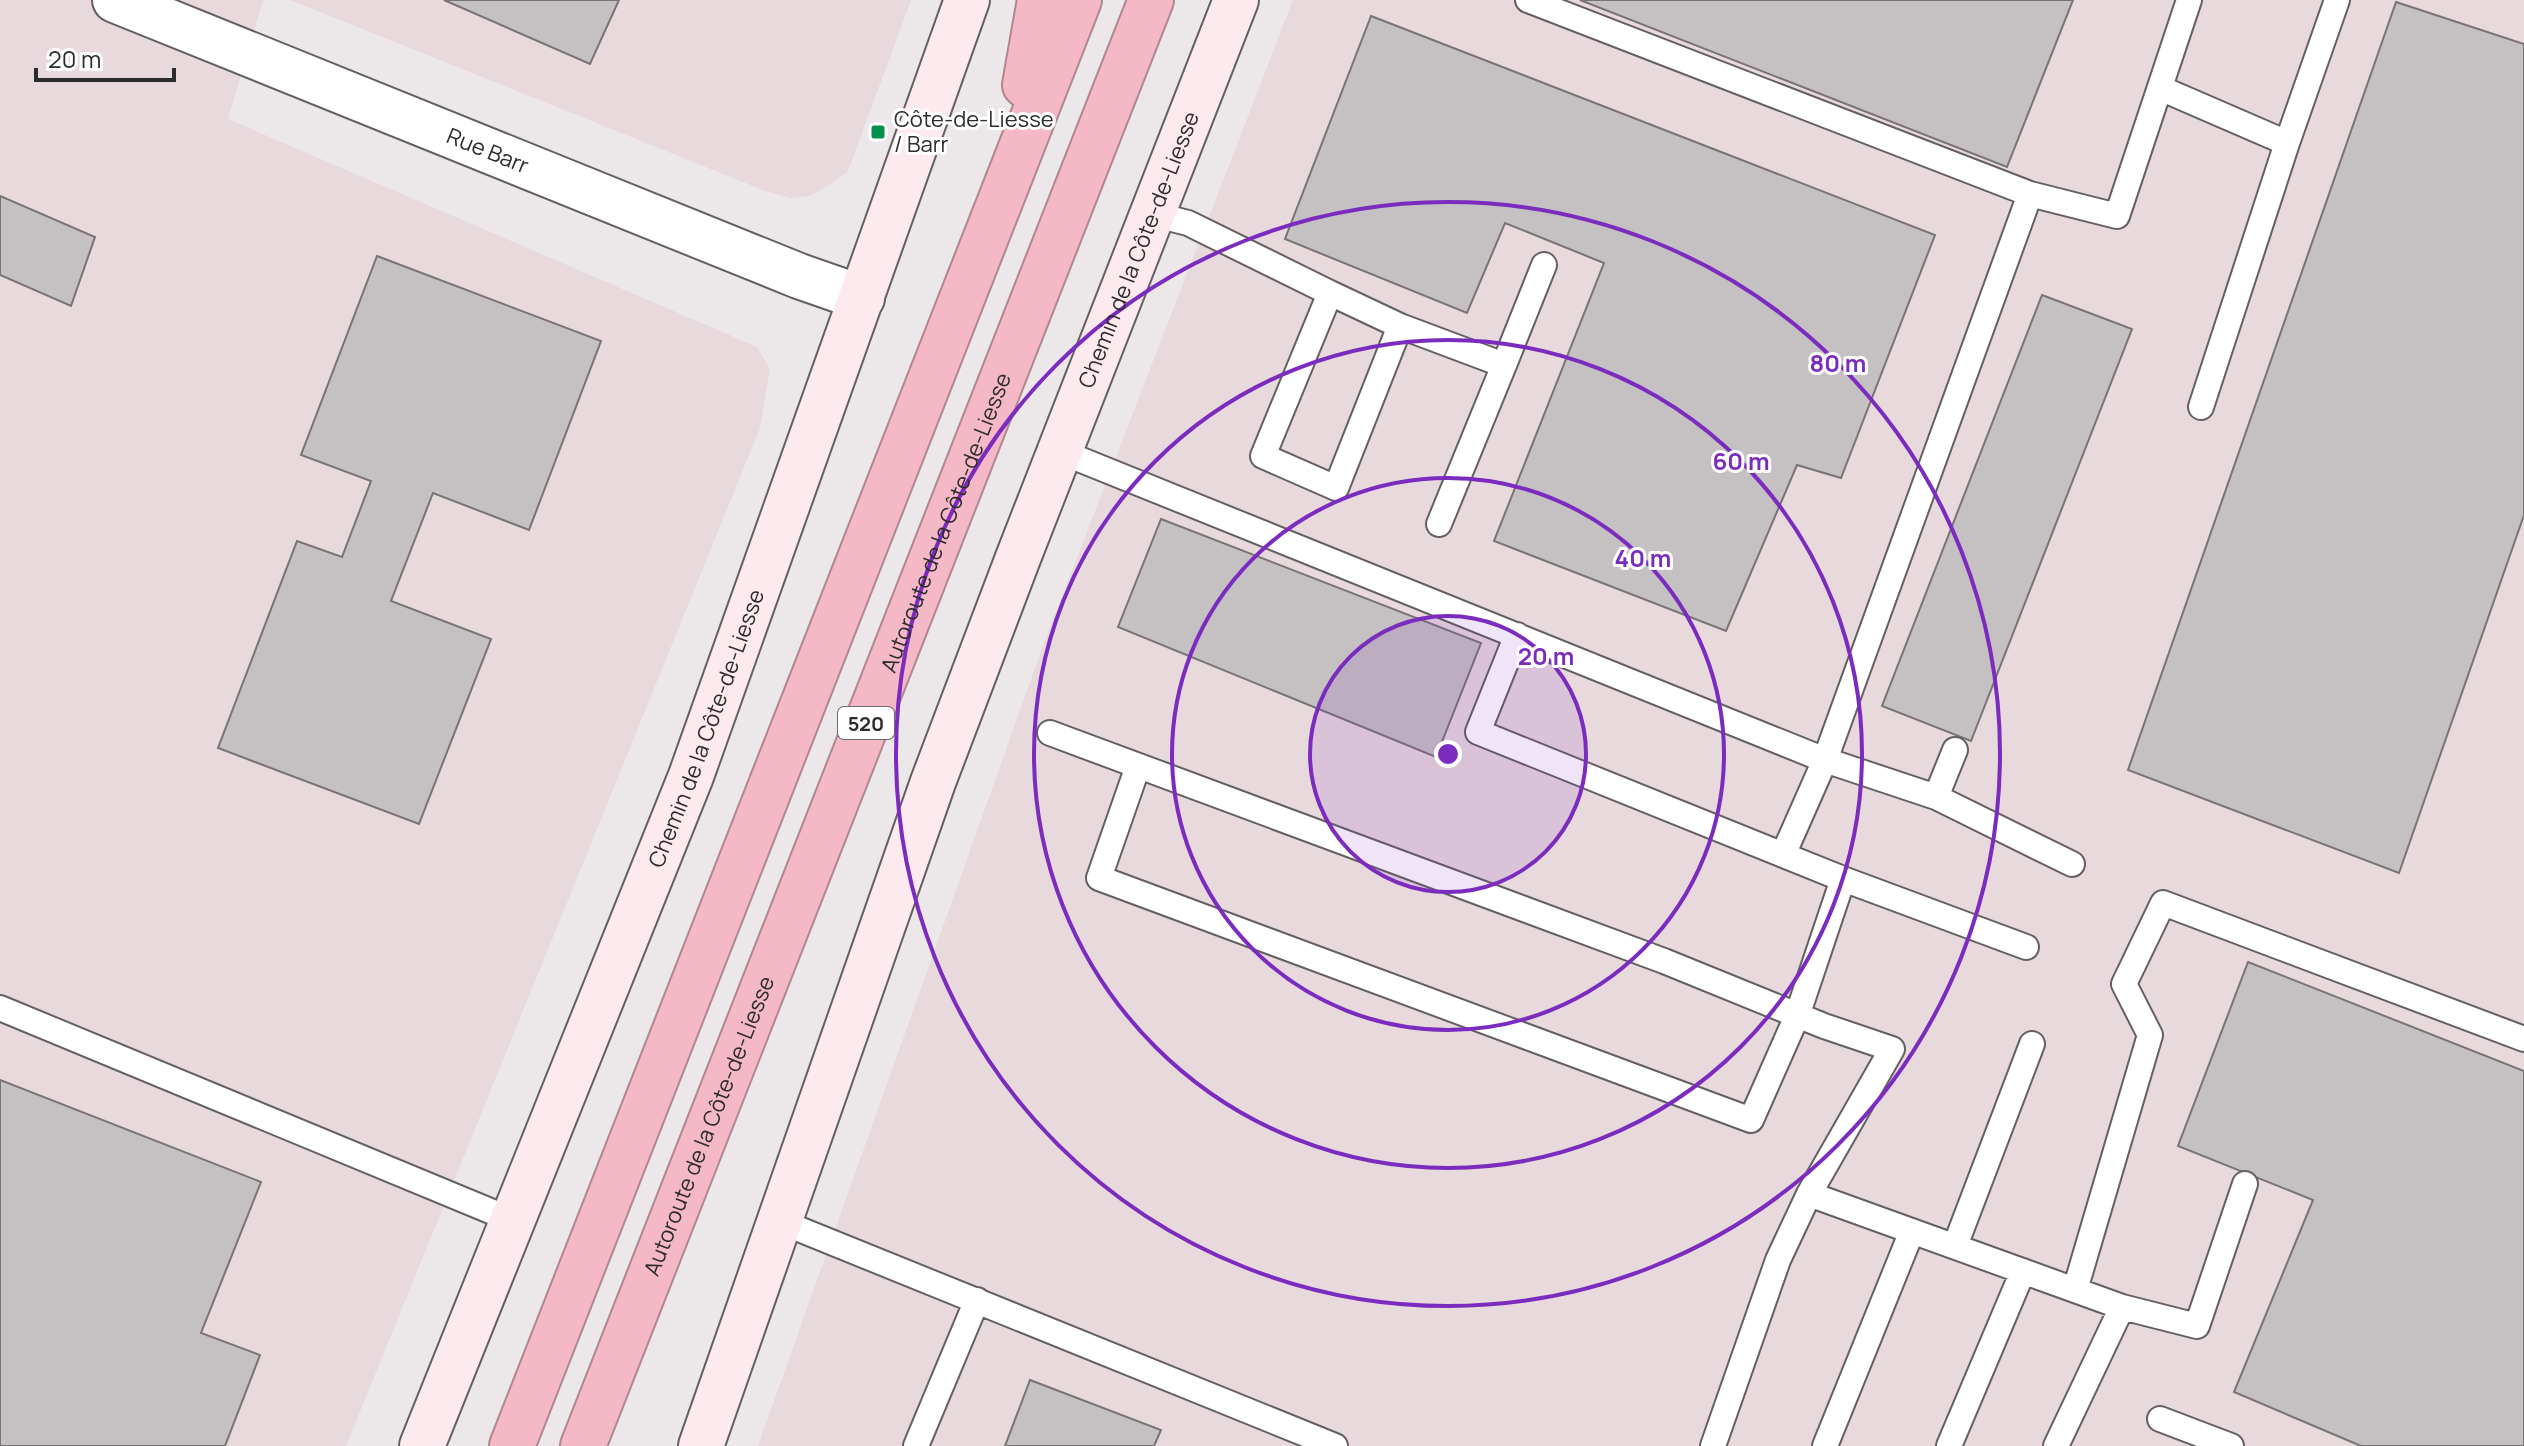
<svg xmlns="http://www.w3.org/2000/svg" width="2524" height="1446" font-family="Manrope,sans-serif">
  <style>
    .built { fill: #e7d9dc }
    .building { fill: #c5c0c1; stroke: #787474; stroke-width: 2 }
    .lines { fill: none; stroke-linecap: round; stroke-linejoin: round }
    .lane-casing { stroke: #646061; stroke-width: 28 }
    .street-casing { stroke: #646061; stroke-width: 48 }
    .secondary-casing { stroke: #646061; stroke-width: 48 }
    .highway-casing { stroke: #af8790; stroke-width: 48 }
    .lane { stroke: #fff; stroke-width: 24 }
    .street { stroke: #fff; stroke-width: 44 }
    .secondary { stroke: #fceaee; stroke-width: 44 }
    .highway { stroke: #f5b8c6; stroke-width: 44 }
    .ring { fill: none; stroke: #7b2cbf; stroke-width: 4 }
    .poi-dot { fill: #05904e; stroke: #fff; stroke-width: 3 }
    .labels { text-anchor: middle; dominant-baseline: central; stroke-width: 6; stroke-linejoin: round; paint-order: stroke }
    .shield { fill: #fff; stroke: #6c6b6b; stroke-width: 2 }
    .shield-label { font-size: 20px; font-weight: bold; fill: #2d2c2c }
    .poi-label { font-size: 22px; fill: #2d2c2c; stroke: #fff; text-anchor: start }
    .street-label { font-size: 22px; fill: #2d2c2c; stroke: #fff }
    .centre { fill: #7b2cbf; stroke: #fff; stroke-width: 4 }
    .ring-label { font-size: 24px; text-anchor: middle; font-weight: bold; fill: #7b2cbf; stroke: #fff; stroke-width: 6; stroke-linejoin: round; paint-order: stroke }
  </style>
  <rect width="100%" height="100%" fill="#ece7e8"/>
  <path class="built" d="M 0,0 L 263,0 L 228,119 L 757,347 L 770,369 L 760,428 L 346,1446 L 0,1446 Z
    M 290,0 L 911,0 L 848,171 L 831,184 L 809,196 L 790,198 L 763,190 Z
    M 1293,0 L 2524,0 L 2524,1446 L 758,1446 L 1044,643 Z"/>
  <path class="building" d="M 444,0 L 619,0 L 590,64 Z
    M 1580,0 L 2073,0 L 2007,167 Z
    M 2396,2 L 2524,44 L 2524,515 L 2399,873 L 2128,770 Z
    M 1371,16 L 1935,235 L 1841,478 L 1797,465 L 1726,631 L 1494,541 L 1604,263 L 1505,223 L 1467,313 L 1285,239 Z
    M 0,196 L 95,237 L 71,306 L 0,275 Z
    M 377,256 L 601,341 L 529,530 L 433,493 L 391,601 L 491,639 L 419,824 L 218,748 L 297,541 L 342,557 L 371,481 L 301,455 Z
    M 2042,295 L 2132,329 L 1971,741 L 1882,706 Z
    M 1161,519 L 1481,643 L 1436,757 L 1118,627 Z
    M 2248,962 L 2524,1071 L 2524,1446 L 2361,1446 L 2234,1392 L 2313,1200 L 2178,1146 Z
    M 0,1080 L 261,1182 L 201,1333 L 260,1355 L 225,1446 L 0,1446 Z
    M 1030,1380 L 1161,1430 L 1154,1446 L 1005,1446 Z"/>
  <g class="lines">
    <g class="lane-casing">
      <path id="lane" d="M 2160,88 L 2287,143 L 2337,0
        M 2030,194 L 2117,216 L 2189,0
        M 1152,214 L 1188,223 L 1330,293 L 1263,456 L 1336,488 L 1400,326 L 1504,365 L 1439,524
        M 1330,293 L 1400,326
        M 1504,365 L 1544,265
        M 2201,407 L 2287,143
        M 1059,451 L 1825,760 L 2030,194 L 1528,0
        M 1050,733 L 1664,961 L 1824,1026 L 1892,1049 L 1809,1194 L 1778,1260 L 1713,1446
        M 1138,766 L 1099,878 L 1751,1120 L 1797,1016 L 1843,879 L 1478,732 L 1517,635
        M 1936,797 L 2072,864
        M 1783,855 L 1825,760 L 1936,797 L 1955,750
        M 1843,879 L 2026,947
        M 0,1008 L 512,1220
        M 1809,1194 L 2122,1307
        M 779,1221 L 1335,1446
        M 1955,1246 L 2032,1044
        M 2075,1290 L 2150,1035 L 2124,984 L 2163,903 L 2524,1039
        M 2160,1419 L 2231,1446
        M 916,1446 L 977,1300
        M 1825,1446 L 1912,1231
        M 1949,1446 L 2023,1271
        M 2056,1446 L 2122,1307 L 2197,1326 L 2245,1184"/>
    </g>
    <g class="street-casing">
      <g id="street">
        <path id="s1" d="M 115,0 L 799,276 L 862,298"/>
      </g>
    </g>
    <g class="secondary-casing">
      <g id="secondary">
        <path id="s2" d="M 422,1446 L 691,776 L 967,0"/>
        <path id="s3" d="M 701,1446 L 933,782 L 1018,558 L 1236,0"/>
      </g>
    </g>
    <g class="highway-casing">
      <g id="highway">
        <path d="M 1025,85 L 1040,0"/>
        <path d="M 512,1446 L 1079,0"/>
        <path id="s4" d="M 583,1446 L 1151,0"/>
      </g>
    </g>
    <use href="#lane" class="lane"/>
    <use href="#street" class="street"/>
    <use href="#secondary" class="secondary"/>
    <use href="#highway" class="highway"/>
  </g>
  <circle cx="1448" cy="754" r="138" fill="#7b2cbf" fill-opacity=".12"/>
  <g class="ring">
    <circle cx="1448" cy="754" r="138"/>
    <circle cx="1448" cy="754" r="276"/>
    <circle cx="1448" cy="754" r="414"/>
    <circle cx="1448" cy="754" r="552"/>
  </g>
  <rect class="poi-dot" x="870" y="124" width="16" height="16" rx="4"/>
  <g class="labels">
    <rect class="shield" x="838" y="707" width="56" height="32" rx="6"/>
    <g class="shield-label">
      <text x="866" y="723">520</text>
    </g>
    <g class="poi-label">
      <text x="894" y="119">Côte-de-Liesse<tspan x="894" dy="25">/ Barr</tspan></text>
    </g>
    <g class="street-label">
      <text stroke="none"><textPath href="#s1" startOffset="402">Rue Barr</textPath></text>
      <text stroke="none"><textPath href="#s3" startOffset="1274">Chemin de la Côte-de-Liesse</textPath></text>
      <text stroke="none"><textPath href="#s4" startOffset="992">Autoroute de la Côte-de-Liesse</textPath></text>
      <text stroke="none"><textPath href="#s2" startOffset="772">Chemin de la Côte-de-Liesse</textPath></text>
      <text stroke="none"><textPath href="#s4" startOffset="344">Autoroute de la Côte-de-Liesse</textPath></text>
    </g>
  </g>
  <circle cx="1448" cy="754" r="12" class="centre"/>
  <g class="ring-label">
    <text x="1838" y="372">80 m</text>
    <text x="1741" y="470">60 m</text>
    <text x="1643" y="567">40 m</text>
    <text x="1546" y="665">20 m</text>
  </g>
  <path d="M36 68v12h138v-12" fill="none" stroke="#2d2c2c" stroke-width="4"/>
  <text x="48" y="68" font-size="24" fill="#2d2c2c" stroke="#ffffff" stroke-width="6" paint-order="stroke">20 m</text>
</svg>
